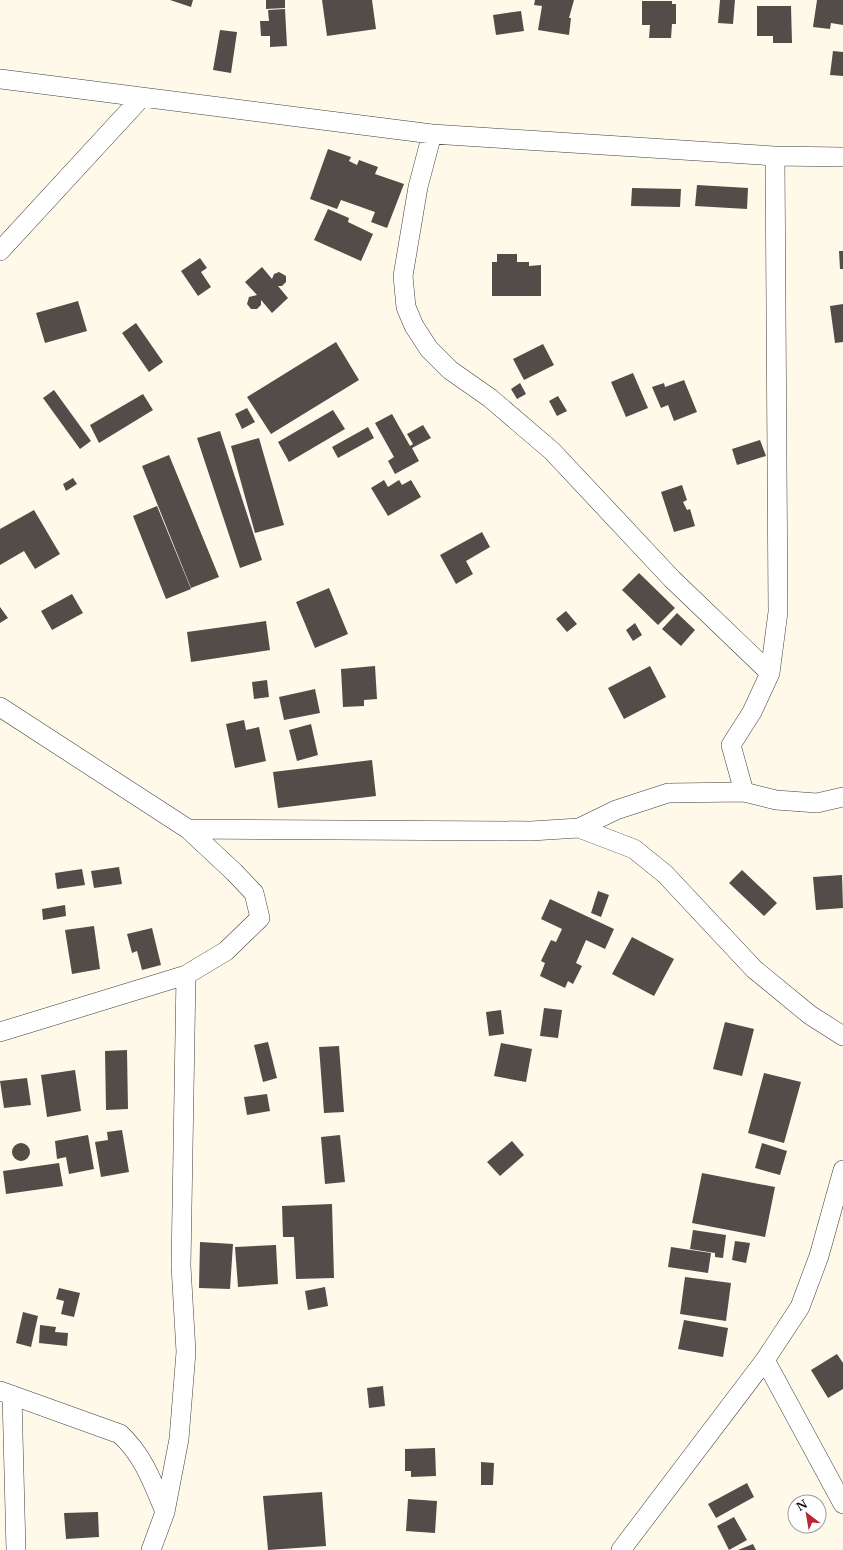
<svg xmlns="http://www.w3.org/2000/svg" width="843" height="1550" font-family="'Libre Baskerville',serif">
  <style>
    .building { fill: #544c48 }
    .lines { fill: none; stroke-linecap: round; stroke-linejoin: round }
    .minor-casing { stroke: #3e3e3e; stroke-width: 20 }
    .minor { stroke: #fff; stroke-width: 19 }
  </style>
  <rect width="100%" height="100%" fill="#fff9ea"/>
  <path class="building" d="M 170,0 L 193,0 L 191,7 Z
    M 266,0 L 285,0 L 285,8 L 266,9 Z
    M 322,0 L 372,0 L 376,29 L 327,36 Z
    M 535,0 L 574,0 L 569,18 L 571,18 L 569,35 L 538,30 L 542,6 L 534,5 Z
    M 720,0 L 735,0 L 733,24 L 718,23 Z
    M 817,0 L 843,0 L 843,25 L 831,23 L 830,29 L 813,27 Z
    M 642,1 L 672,1 L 672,4 L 676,4 L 676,24 L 672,24 L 671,38 L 649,38 L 650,25 L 642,25 Z
    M 757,6 L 791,6 L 792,43 L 773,43 L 773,36 L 757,36 Z
    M 285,9 L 287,46 L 270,47 L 270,36 L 261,36 L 260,21 L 269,21 L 268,10 Z
    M 521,11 L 524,31 L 496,35 L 493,15 Z
    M 220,30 L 237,32 L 231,73 L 213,70 Z
    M 833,51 L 843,52 L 843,76 L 830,75 Z
    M 328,149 L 351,157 L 349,161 L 357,165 L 359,160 L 378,167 L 375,174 L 404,184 L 387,228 L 371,222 L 375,212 L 341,200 L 337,209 L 310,199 Z
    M 697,185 L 748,188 L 747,209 L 695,206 Z
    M 632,188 L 681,189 L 680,207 L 631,206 Z
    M 328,209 L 349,218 L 348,222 L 373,234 L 361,261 L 314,240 Z
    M 839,251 L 843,251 L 843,269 L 840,269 Z
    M 497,254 L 517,254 L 517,262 L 529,262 L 529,266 L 541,265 L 541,296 L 492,296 L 492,262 L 497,262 Z
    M 200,258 L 207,268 L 201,272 L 211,287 L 198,296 L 181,271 Z
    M 262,267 L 272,279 L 274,274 L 279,272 L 286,276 L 286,282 L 282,286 L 278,286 L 288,298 L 272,313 L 261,300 L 261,305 L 257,309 L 251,309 L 247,304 L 249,297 L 257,295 L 245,282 Z
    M 78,301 L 87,331 L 45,343 L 36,313 Z
    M 843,304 L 843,342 L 835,343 L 830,306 Z
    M 136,323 L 163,362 L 149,372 L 122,333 Z
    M 336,342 L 359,380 L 271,434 L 247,397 Z
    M 543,344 L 554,365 L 524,380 L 513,359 Z
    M 633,373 L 648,408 L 626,417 L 611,382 Z
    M 684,380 L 697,412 L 674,421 L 668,405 L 661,408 L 652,387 L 664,383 L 665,387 Z
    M 520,383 L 526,394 L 517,399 L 511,389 Z
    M 54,390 L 91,441 L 80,449 L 43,398 Z
    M 143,394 L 153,410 L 99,443 L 90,425 Z
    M 558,396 L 567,411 L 557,416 L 549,401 Z
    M 247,408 L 255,422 L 242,429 L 235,414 Z
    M 333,410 L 345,429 L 289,462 L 278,442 Z
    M 392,414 L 410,446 L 413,444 L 407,434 L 423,425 L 431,438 L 412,448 L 419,461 L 395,474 L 388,461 L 394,457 L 375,423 Z
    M 368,427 L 374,438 L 338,458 L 332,447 Z
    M 220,431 L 262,560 L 240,568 L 197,438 Z
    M 259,438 L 284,525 L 255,533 L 231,446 Z
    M 760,440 L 766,456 L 737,465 L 732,449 Z
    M 169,455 L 219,577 L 191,588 L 142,466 Z
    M 73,478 L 77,484 L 66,491 L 63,484 Z
    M 384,480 L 388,487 L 399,480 L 402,485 L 411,480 L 421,497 L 388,516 L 371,488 Z
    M 682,485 L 687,500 L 683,502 L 687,510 L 690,509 L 695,526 L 674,532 L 661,492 Z
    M 157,506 L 191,589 L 166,599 L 133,516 Z
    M 34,510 L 60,554 L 35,569 L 24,551 L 0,565 L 0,529 Z
    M 482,532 L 490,547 L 466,561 L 473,574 L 456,584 L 440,555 Z
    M 639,573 L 675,608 L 658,625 L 622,590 Z
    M 329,588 L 348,634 L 315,648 L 296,602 Z
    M 72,594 L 83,613 L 52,630 L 41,611 Z
    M 0,607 L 8,618 L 0,623 Z
    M 566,611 L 577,624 L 567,632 L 556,619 Z
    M 677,613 L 695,630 L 681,646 L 662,629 Z
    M 266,621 L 270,650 L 191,662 L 187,632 Z
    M 635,623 L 642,635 L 633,641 L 626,630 Z
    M 375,666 L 377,699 L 364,700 L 364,706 L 343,707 L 341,669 Z
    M 650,666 L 666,697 L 624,719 L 608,688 Z
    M 267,680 L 269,697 L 254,699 L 252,682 Z
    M 315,689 L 320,713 L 284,720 L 279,697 Z
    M 244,720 L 246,730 L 259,727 L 266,761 L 235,768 L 226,724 Z
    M 311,724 L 318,755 L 297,761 L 289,730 Z
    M 372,760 L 376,796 L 278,808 L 273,772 Z
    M 119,867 L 122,884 L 94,888 L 91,871 Z
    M 82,869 L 85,885 L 57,889 L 55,873 Z
    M 742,870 L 777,903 L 764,916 L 729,883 Z
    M 842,875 L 843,908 L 816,910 L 813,877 Z
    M 598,891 L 609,895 L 601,917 L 591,913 Z
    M 550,899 L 614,929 L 605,949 L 586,940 L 576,963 L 582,966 L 573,984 L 568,981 L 565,988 L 540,976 L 545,963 L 541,961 L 551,940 L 556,942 L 562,929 L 541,919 Z
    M 65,905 L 66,916 L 43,920 L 42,909 Z
    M 94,926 L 100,969 L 72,974 L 65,930 Z
    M 152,928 L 161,965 L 142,970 L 137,951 L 132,953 L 127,934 Z
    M 632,937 L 674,959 L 654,996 L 612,974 Z
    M 544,1008 L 562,1010 L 558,1038 L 540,1036 Z
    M 501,1010 L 504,1034 L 489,1036 L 486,1012 Z
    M 725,1022 L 754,1029 L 742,1076 L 713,1069 Z
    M 268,1042 L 277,1078 L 263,1082 L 254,1045 Z
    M 501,1043 L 532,1049 L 526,1082 L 494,1076 Z
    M 339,1046 L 344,1112 L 324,1113 L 319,1047 Z
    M 127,1050 L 128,1109 L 106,1110 L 105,1051 Z
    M 75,1070 L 81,1111 L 47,1117 L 41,1075 Z
    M 764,1073 L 801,1082 L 784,1143 L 748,1133 Z
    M 27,1078 L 31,1105 L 4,1108 L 0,1081 Z
    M 267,1094 L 270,1111 L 247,1115 L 244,1097 Z
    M 122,1130 L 129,1172 L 101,1177 L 95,1142 L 108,1140 L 107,1132 Z
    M 88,1135 L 94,1169 L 69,1174 L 66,1157 L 57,1159 L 55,1141 Z
    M 340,1135 L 345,1182 L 325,1184 L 321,1137 Z
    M 512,1141 L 524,1155 L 500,1176 L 487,1162 Z
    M 762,1143 L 787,1151 L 780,1175 L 755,1168 Z
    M12 1152a9 9 0 1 1 18 0a9 9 0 1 1-18 0Z
    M 59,1163 L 63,1186 L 6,1194 L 3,1171 Z
    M 702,1173 L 775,1187 L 765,1237 L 692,1223 Z
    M 332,1204 L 334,1278 L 296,1279 L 294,1237 L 283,1237 L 282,1206 Z
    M 693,1230 L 726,1235 L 723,1258 L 715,1257 L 715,1253 L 690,1249 Z
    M 735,1241 L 750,1243 L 746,1263 L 732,1260 Z
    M 200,1242 L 233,1244 L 230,1289 L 199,1288 Z
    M 276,1245 L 278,1284 L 238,1287 L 235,1247 Z
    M 671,1247 L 711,1253 L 708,1273 L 668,1267 Z
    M 685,1277 L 731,1283 L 726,1321 L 680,1314 Z
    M 325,1287 L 328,1306 L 308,1310 L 305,1291 Z
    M 59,1288 L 80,1293 L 74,1317 L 61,1314 L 64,1301 L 56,1299 Z
    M 23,1312 L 38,1316 L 31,1347 L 16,1343 Z
    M 684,1320 L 728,1328 L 723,1357 L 678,1349 Z
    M 40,1325 L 56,1327 L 55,1332 L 68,1333 L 67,1346 L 39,1343 Z
    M 837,1354 L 843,1363 L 843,1389 L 828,1398 L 811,1370 Z
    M 383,1386 L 385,1406 L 369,1408 L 367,1388 Z
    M 435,1448 L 436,1476 L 411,1477 L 411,1471 L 405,1471 L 405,1449 Z
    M 481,1462 L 494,1463 L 493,1485 L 481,1485 Z
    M 747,1483 L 754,1497 L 716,1518 L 708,1504 Z
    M 322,1492 L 326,1546 L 268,1550 L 263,1496 Z
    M 408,1499 L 437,1501 L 435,1533 L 406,1531 Z
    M 98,1512 L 99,1537 L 66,1539 L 64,1513 Z
    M 734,1517 L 747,1540 L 729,1550 L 717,1526 Z
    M 753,1544 L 756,1550 L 738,1550 Z"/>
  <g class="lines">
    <g class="minor-casing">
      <path id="minor" d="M 0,79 L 432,134 L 775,156 L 843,157
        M 432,134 L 418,187 L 403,276 L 406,307 L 414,326 L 429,349 L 450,370 L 490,398 L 552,451 L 672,579 L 770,673
        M 0,251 L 141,98
        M 0,707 L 188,829 L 531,831 L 579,828 L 634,849 L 665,874 L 754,969 L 810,1015 L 843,1036
        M 744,792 L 731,745 L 752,712 L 770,673 L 778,612 L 775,156
        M 579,828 L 616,810 L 668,793 L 744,792 L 776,800 L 817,803 L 843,797
        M 0,1032 L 186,975
        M 765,1360 L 843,1504
        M 0,1391 L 120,1434 C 143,1455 153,1483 165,1512
        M 12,1395 L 16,1550
        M 151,1550 L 165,1512 L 179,1439 L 186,1352 L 181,1266 L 186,975 L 226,951 L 260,918 L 254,893 L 234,872 L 188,829
        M 621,1550 L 765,1360 L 800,1307 L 819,1256 L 843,1170"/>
    </g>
    <use href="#minor" class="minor"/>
  </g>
  <g transform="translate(807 1514) rotate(329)"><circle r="19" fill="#ffffff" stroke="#9d9d9d"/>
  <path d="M0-3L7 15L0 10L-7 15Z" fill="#b82735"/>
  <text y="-6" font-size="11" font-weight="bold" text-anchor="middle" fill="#0b0b0b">N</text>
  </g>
</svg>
